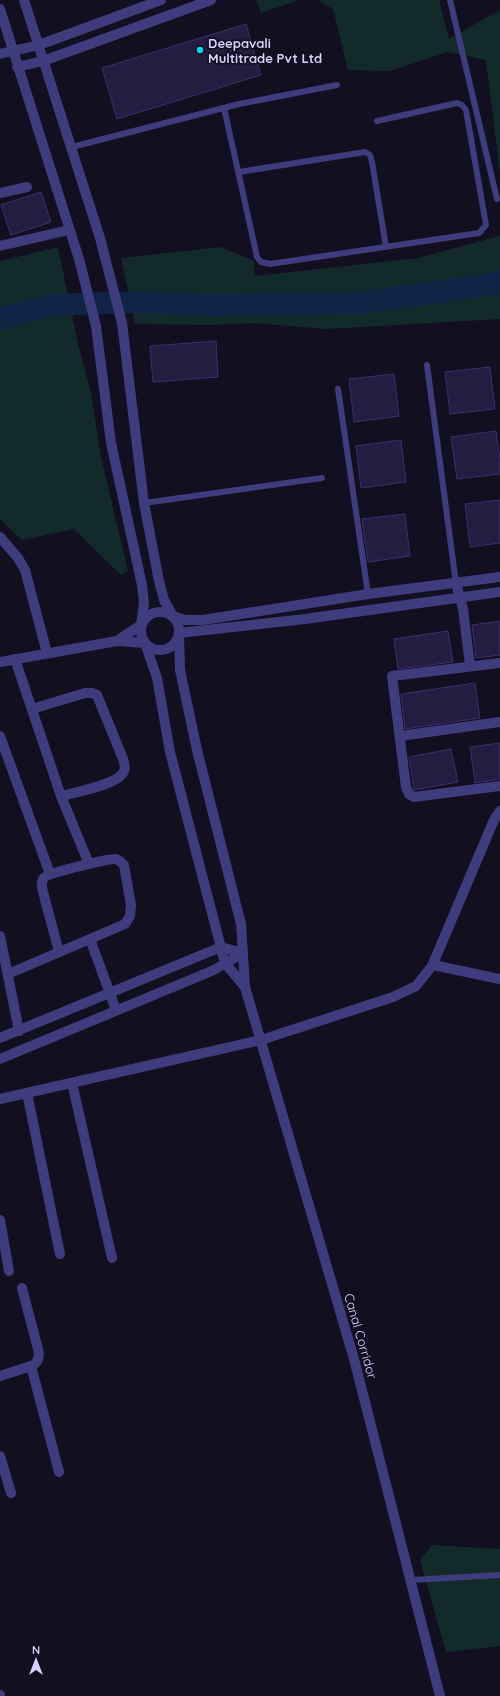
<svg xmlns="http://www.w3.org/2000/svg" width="500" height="1696" font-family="Quicksand,sans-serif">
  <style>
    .green { fill: #122b2a }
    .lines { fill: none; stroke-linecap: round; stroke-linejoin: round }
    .river { stroke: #102344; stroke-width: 22 }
    .building { fill: #241c41; stroke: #3b2f6c }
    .service { stroke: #3f3c7e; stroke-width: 6 }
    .minor { stroke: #3f3c7e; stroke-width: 10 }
    .tertiary { stroke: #3f3c7e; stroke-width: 10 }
    .poi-dot { fill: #0dd5ed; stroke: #120f21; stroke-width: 1.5 }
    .labels { text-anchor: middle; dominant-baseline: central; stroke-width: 3.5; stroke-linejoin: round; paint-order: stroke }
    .poi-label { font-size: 13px; font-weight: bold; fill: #d7d1fd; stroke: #120f21; text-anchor: start }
    .street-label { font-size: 13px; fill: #d7d1fd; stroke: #120f21 }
  </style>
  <rect width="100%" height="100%" fill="#120f21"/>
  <path class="green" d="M 256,0 L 299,0 L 261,13 Z
    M 318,0 L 439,0 L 449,39 L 500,10 L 500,172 L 486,60 L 447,52 L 390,71 L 348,70 L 333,9 Z
    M 500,236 L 500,319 L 326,329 L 254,323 L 209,325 L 135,324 L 121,258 L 221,247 L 254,261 L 255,276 L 418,258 Z
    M 58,247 L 78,344 L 91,393 L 101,457 L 128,571 L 121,575 L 74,529 L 22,540 L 0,519 L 0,261 Z
    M 432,1545 L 500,1549 L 500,1646 L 446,1652 L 420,1560 Z"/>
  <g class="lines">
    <path class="river" d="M 0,319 L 51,305 L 138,302 L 209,305 L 360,303 L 492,284 L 500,281"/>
  </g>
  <path class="building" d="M 246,24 L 261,75 L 117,119 L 102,68 Z
    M 41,192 L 51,222 L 11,235 L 1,205 Z
    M 216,341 L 218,377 L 153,382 L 150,346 Z
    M 490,367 L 495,409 L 450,414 L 445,372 Z
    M 394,374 L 399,416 L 354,422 L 349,379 Z
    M 496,431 L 500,460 L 500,474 L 457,479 L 451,437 Z
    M 401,440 L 406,482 L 361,488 L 356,446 Z
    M 500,500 L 500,543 L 470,547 L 465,504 Z
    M 405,514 L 410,556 L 368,562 L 362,519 Z
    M 500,621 L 500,655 L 476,658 L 472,625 Z
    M 448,631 L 453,662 L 398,669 L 394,639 Z
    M 475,683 L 480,718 L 405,729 L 401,694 Z
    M 500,743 L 500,779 L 475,783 L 470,747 Z
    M 451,749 L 458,782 L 414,790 L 409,757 Z"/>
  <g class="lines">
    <path class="service" d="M 450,0 L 497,199
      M 224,108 L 257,257 L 261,262 L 270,264 L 479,233 L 486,225 L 466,110 L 462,105 L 457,103 L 377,121
      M 72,147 L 239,104 L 337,85
      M 239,172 L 365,152 L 370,155 L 372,162 L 386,247
      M 427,365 L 456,583
      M 338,389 L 368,594
      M 144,503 L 322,478
      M 411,1580 L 500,1575"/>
    <path class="minor" d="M 0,193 L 27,187
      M 0,246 L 69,230
      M 0,537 L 18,558 L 25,570 L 47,653
      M 456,583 L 463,609 L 470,665
      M 15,659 L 61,796 L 89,864
      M 500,663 L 392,676 L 406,787 L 409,794 L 414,797 L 500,786
      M 32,709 L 85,693 L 92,693 L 97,695 L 123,759 C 124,763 126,767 124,771 C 119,785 75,792 61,796
      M 0,736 L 50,874
      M 400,736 L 500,722
      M 0,936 L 19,1031
      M 90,939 L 116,1010
      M 433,965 L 500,979
      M 8,974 L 125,924 L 130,916 L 131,905 L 124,865 C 122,863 119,860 116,859 C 110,858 49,873 45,877 C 40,881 42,887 43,892 L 59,952
      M 72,1083 L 112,1258
      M 27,1093 L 60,1254
      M 0,1099 L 261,1040
      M 0,1220 L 9,1271
      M 31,1366 L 59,1472
      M 0,1376 L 34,1365 L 38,1360 L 39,1353 L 22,1288
      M 0,1456 L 11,1493
      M 0,1695 L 0,1696"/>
    <path class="tertiary" d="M 24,0 L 100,238 L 122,323 L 144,503 L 159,581 L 164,600 L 173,616 L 185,620 L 203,620 L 368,594 L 500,577
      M 0,9 L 79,259 L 96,326 L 111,443 L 142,585 L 144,603 L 141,625 L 117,641
      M 0,54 L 39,45 L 161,0
      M 17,67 L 43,61 L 211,0
      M141 631a19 19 0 1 1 38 0a19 19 0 1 1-38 0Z
      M 0,662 L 117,641 L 145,643 L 157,678 L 170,752 L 225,963 L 245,987
      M 0,1038 L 221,947 L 243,953
      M 261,1040 L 393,997 L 416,986 L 432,966 L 494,820 L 500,811
      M 0,1059 L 214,970 L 243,953
      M 440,1696 L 354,1359 L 245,987 L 241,924 L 197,750 L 180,670 L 179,633 L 305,619 L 500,592"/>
  </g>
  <circle class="poi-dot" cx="200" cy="50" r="4"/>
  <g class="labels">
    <g class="poi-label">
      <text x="208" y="43">Deepavali<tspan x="208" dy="15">Multitrade Pvt Ltd</tspan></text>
    </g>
    <g class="street-label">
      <text transform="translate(361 1336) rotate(74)">Canal Corridor</text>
    </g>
  </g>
  <g transform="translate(36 1660)" stroke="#120f21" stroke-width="3" paint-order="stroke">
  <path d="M0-3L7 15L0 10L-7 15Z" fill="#d7d1fd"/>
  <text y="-6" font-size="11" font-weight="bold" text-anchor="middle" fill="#d7d1fd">N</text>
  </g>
</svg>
